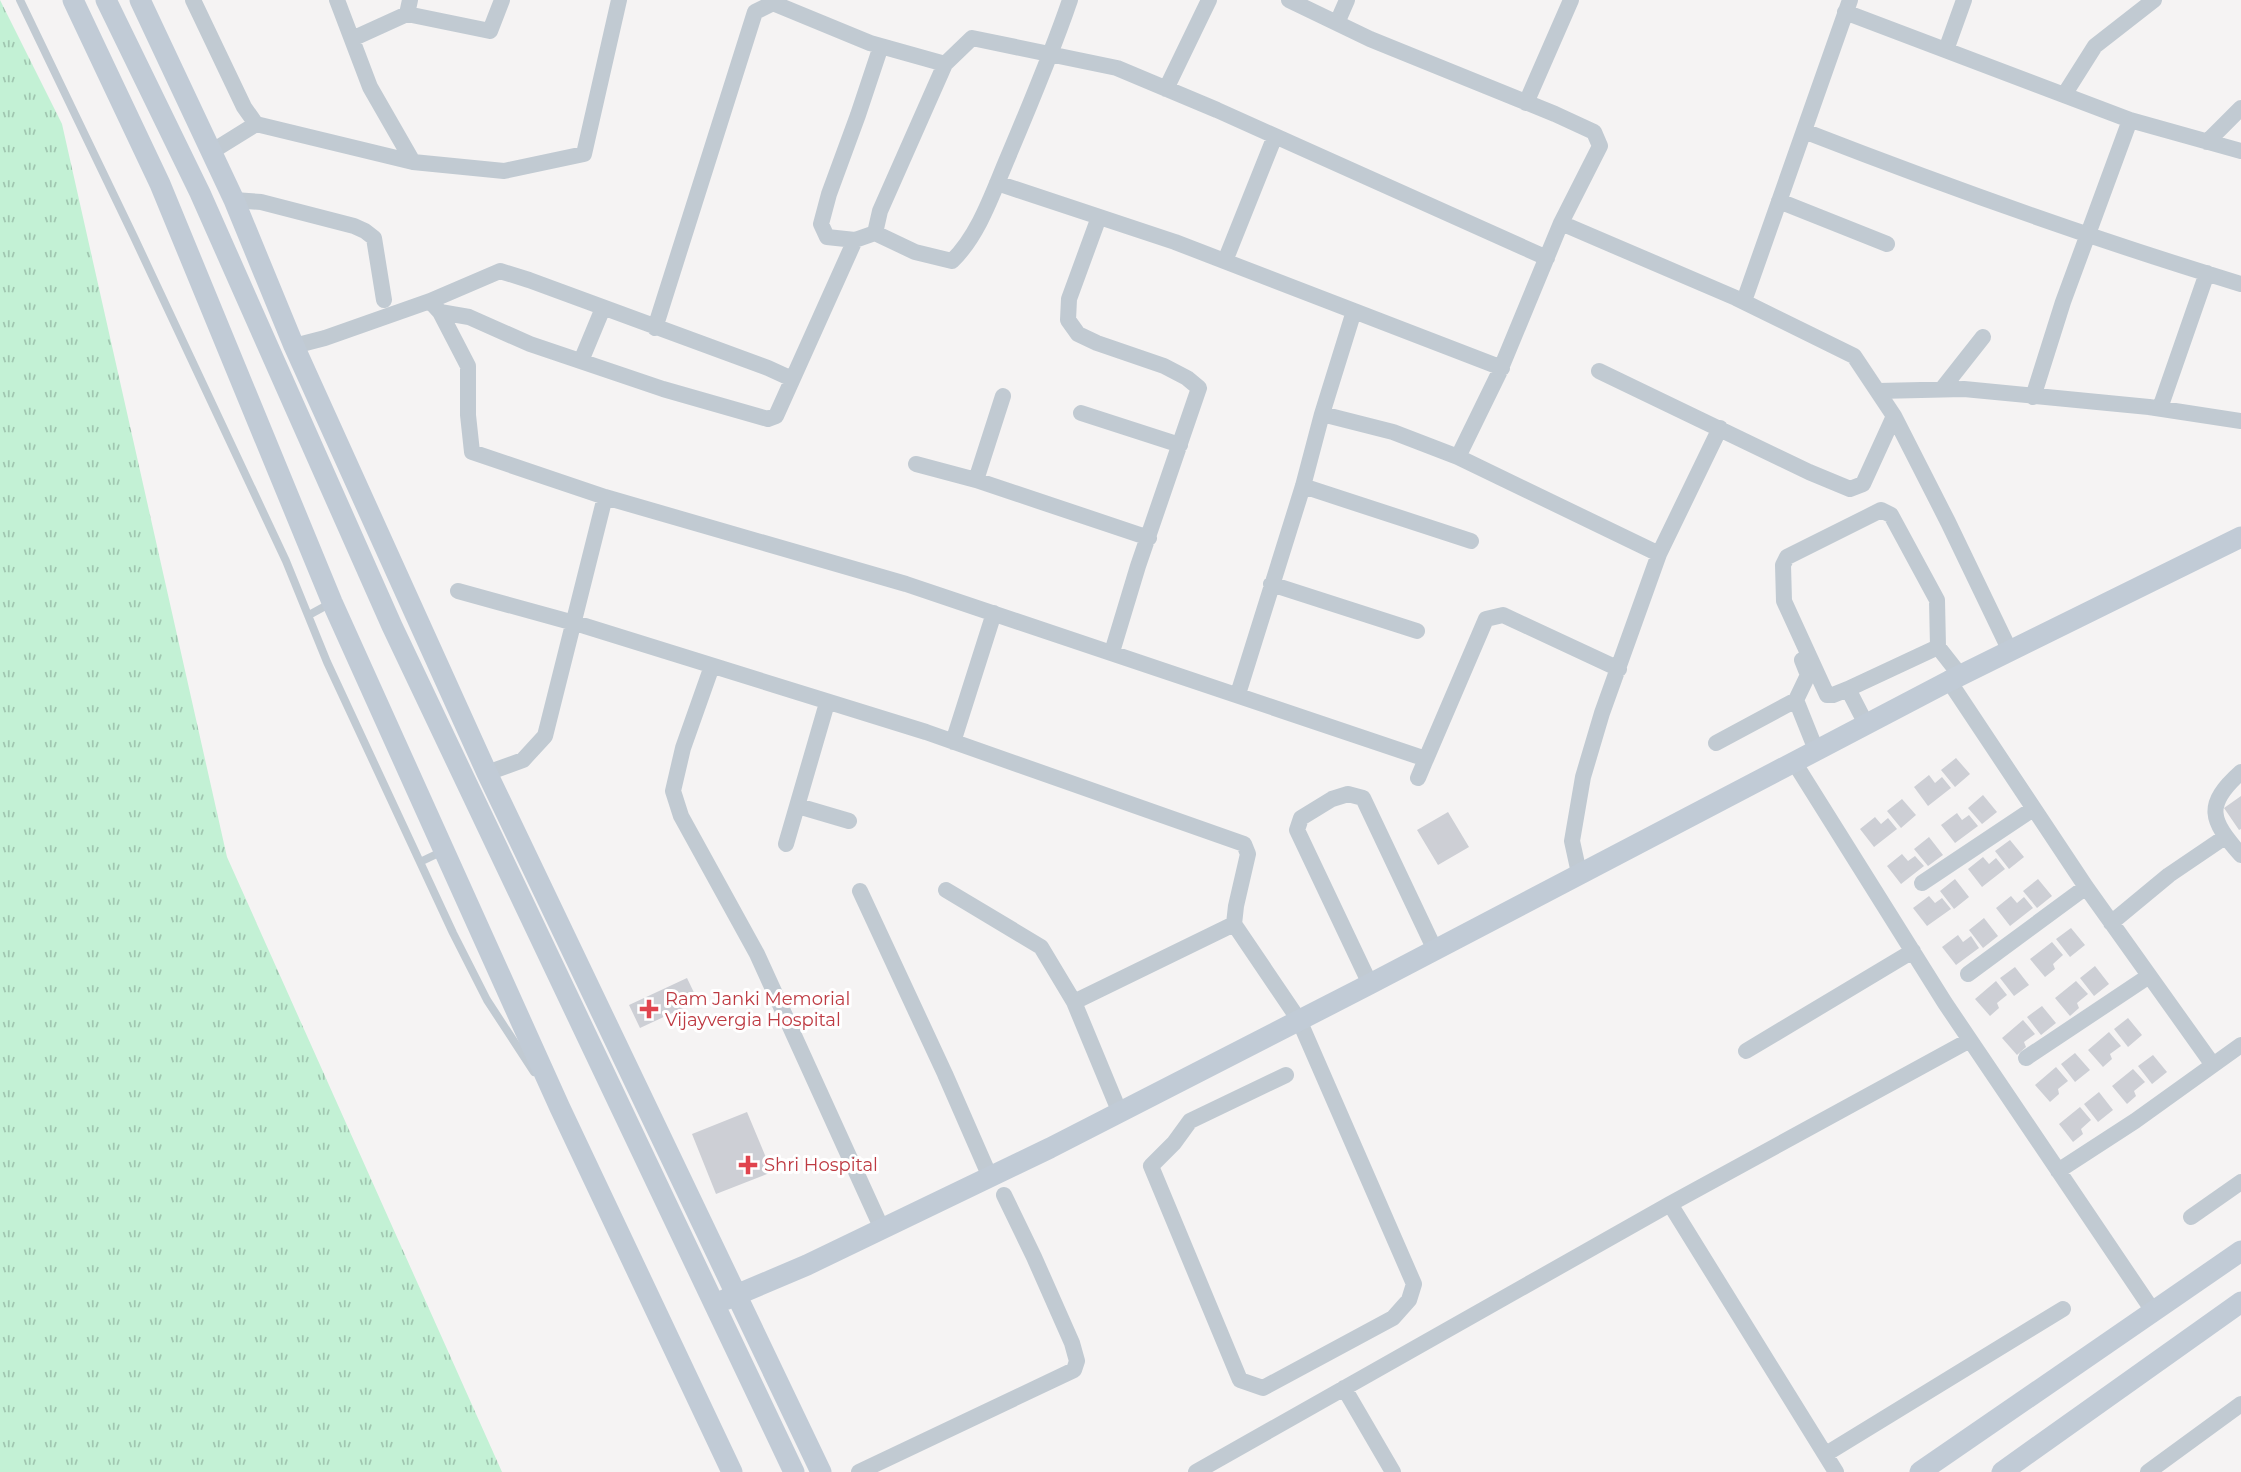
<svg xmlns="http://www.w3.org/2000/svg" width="2241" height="1472" font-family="Montserrat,sans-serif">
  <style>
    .grass { fill: url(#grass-tufts) }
    .building { fill: #cdcfd5 }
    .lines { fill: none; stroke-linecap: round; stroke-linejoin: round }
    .lane { stroke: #c1cad2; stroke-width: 8 }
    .street { stroke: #c1cad2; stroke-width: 16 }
    .secondary { stroke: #c1cbd6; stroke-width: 21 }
    .health-dot { fill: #e0444e; stroke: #fff; stroke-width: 2.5 }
    .labels { text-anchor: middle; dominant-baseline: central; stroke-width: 6; stroke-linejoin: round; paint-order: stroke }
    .health-label { font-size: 18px; fill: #be3a42; stroke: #fff; text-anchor: start }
  </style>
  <defs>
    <pattern id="grass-tufts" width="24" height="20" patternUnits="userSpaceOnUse" patternTransform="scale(1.75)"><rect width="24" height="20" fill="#c3f1d5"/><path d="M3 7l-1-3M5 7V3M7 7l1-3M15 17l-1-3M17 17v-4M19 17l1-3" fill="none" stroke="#a0c6b0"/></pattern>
  </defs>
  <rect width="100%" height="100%" fill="#f5f3f3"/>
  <path class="grass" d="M 0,0 L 62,124 L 227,857 L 502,1472 L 0,1472 Z"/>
  <path class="building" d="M 1956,758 L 1970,774 L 1955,787 L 1941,770 Z
    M 1929,775 L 1935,783 L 1942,777 L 1951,788 L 1928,806 L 1914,787 Z
    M 1983,795 L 1997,812 L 1982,824 L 1968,808 Z
    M 2241,796 L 2241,829 L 2239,830 L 2224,808 Z
    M 1902,799 L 1916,815 L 1901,828 L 1887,811 Z
    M 1448,812 L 1469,847 L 1438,865 L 1417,830 Z
    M 1957,813 L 1962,820 L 1969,815 L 1978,826 L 1955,843 L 1941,825 Z
    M 1875,817 L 1881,824 L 1888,818 L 1897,829 L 1874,847 L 1860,829 Z
    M 1929,837 L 1943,855 L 1928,866 L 1914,849 Z
    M 2010,840 L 2024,857 L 2009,869 L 1995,851 Z
    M 1902,854 L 1908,861 L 1915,856 L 1924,866 L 1901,884 L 1887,866 Z
    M 1983,857 L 1989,864 L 1996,858 L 2005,869 L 1982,887 L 1968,869 Z
    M 1955,879 L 1969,897 L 1954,909 L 1940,891 Z
    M 2038,879 L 2052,896 L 2037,908 L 2023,891 Z
    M 1929,896 L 1935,903 L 1942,898 L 1951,909 L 1927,926 L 1913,908 Z
    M 2011,896 L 2017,903 L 2024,897 L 2033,908 L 2010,926 L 1996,908 Z
    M 1984,918 L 1998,936 L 1983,948 L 1969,930 Z
    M 2071,928 L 2085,945 L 2070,957 L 2056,939 Z
    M 1958,935 L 1963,942 L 1971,936 L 1979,948 L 1956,965 L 1942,947 Z
    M 2052,942 L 2063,955 L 2053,964 L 2055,969 L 2045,977 L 2030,959 Z
    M 2095,966 L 2109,984 L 2094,996 L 2080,978 Z
    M 2015,967 L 2029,985 L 2014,996 L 2000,978 Z
    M 687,978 L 698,1001 L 640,1028 L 629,1005 Z
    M 1996,981 L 2007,995 L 1997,1003 L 1999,1008 L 1990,1016 L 1975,999 Z
    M 2076,981 L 2088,994 L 2077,1003 L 2079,1008 L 2070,1016 L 2055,998 Z
    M 2042,1006 L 2056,1023 L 2041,1035 L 2027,1017 Z
    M 2128,1018 L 2142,1035 L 2128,1047 L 2114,1029 Z
    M 2023,1020 L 2035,1034 L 2024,1042 L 2026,1047 L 2017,1055 L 2002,1038 Z
    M 2109,1032 L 2121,1046 L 2110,1054 L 2112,1059 L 2103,1067 L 2088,1050 Z
    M 2075,1053 L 2090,1070 L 2075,1082 L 2061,1064 Z
    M 2153,1055 L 2167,1072 L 2152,1084 L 2138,1066 Z
    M 2056,1067 L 2068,1081 L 2058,1089 L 2059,1094 L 2050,1102 L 2035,1085 Z
    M 2133,1069 L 2145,1082 L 2134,1091 L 2136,1096 L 2127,1104 L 2112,1086 Z
    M 2099,1092 L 2113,1110 L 2098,1122 L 2084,1104 Z
    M 2080,1107 L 2091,1120 L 2081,1129 L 2083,1134 L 2073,1142 L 2059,1124 Z
    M 747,1112 L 772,1172 L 716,1194 L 692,1134 Z"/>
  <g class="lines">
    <path class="lane" d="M 20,0 L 134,237 L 286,561 L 327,662 L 453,933 L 487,1000 L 534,1072
      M 309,615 L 331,603
      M 420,862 L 443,851"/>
    <path class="street" d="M 193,0 L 244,107 L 256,124
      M 337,0 L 370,87 L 413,162
      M 1289,0 L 1370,39 L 1555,114 L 1594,132 L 1600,146 L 1561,223 L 1499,373 L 1458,457
      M 1845,12 L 2130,120 L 2241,151
      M 407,14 L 490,31 L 502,0
      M 1337,23 L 1347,0
      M 352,39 L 407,14 L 410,0
      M 881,46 L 858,115 L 829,194 L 821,224 L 827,237 L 855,240 L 875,233 L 915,252 L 952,261 C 979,235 993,192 1008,157 C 1030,105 1052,53 1070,0
      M 1946,50 L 1964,0
      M 1166,89 L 1209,0
      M 2064,95 L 2095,46 L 2154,0
      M 1526,103 L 1571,0
      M 1804,131 C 1948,187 2093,239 2241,284
      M 2207,142 L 2241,108
      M 211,152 L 256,124 L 413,162 L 504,171 L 584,154 L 619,0
      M 997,183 L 1175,242 L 1502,368
      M 234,200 L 261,202 L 354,226 L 365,231 L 374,238 L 384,300
      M 1779,201 L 1887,244
      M 1099,217 L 1069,299 L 1068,320 L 1078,334 L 1097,343 L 1164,366 L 1187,378 L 1199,388 L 1138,566 L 1112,652
      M 1561,223 L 1736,298 L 1854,356 L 1894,416 L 1948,522 L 2010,651
      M 875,233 L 880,211 L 945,64 L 972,38 L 1117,68 L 1217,110 L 1547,258
      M 1225,261 L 1275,136
      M 430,301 L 440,312 L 469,317 L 530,344 L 663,389 L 768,419 L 776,416 L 855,240
      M 1744,301 L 1850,0
      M 440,312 L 468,366 L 468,415 L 472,452 L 605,497 L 906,584 L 1426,759 L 1486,619 L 1503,615 L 1619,669
      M 655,328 L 755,12 L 773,3 L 870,43 L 945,64
      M 294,346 L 325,338 L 430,301 L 500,271 L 529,280 L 768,368 L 792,379
      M 581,361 L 603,308
      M 1599,371 L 1809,472 L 1850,489 L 1863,484 L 1894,416
      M 1942,389 L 1983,337
      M 1878,391 L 1964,389 L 2149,407 L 2241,421
      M 1003,396 L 976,480 L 1149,538
      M 2033,397 L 2063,302 L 2130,120
      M 2160,408 L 2207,273
      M 1081,413 L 1180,445
      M 1322,414 L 1393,432 L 1458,457 L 1659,554
      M 916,464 L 976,480
      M 1303,486 L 1471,541
      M 1271,584 L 1417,631
      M 458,591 L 585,626 L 926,732 L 1244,844 L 1248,854 L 1236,906 L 1234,924 L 1299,1020 L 1414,1284 L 1409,1300 L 1393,1318 L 1263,1388 L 1240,1380 L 1151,1166 L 1174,1143 L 1190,1121 L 1286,1075
      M 712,666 L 683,748 L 673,791 L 681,816 L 757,954 L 882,1229
      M 1949,681 L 2086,887 L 2213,1065
      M 1848,689 L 1833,695 L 1827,695 L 1784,601 L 1783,565 L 1787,557 L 1881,510 L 1891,515 L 1937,600 L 1938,647 L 1960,675
      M 1238,694 L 1303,486 L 1322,414 L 1354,311
      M 1796,700 L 1808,675 L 1802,660
      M 1866,724 L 1848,689 L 1938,647
      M 953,742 L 994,613
      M 1716,743 L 1796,700 L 1816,750
      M 1794,762 L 1945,1003 L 2153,1311
      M 2241,772 C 2204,805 2210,820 2241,855
      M 487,773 L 523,760 L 545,736 L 605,497
      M 1418,778 L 1426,759
      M 798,806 L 849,821
      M 786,844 L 827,703
      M 1579,873 L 1572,841 L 1583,777 L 1602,713 L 1659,554 L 1720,428
      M 1922,883 L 2033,809
      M 946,890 L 1041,947 L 1074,1002 L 1120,1113
      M 860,891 L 945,1074 L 990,1177
      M 2111,923 L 2169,875 L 2225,837
      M 1968,974 L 2086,887
      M 1370,984 L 1297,830 L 1301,818 L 1332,799 L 1348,794 L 1363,798 L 1435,950
      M 1074,1002 L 1234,924
      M 1746,1051 L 1913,951
      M 2026,1058 L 2149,976
      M 2058,1171 L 2135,1121 L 2241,1045
      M 1670,1204 L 1836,1472
      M 2191,1217 L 2241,1182
      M 1344,1388 L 1393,1472
      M 1826,1454 L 2063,1309
      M 859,1472 L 1074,1370 L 1077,1361 L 1072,1343 L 1034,1257 L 1004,1195
      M 1196,1472 L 1670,1204 L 1970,1040
      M 2148,1472 L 2241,1404"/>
    <path class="secondary" d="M 73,0 L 160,184 L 332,602 L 560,1108 L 732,1472
      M 106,0 L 200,193 L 392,626 L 794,1472
      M 140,0 L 234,200 L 294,346 L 487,773 L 821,1472
      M 715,1304 L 807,1265 L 1050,1148 L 1370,984 L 1949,681 L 2241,537
      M 1920,1472 L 2241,1251
      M 2002,1472 L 2241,1302"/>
  </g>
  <g class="health-dot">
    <path d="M645.5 998.5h7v7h7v7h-7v7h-7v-7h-7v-7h7z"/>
    <path d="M744.5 1154.5h7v7h7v7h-7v7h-7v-7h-7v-7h7z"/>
  </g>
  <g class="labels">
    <g class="health-label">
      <text x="665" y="999">Ram Janki Memorial<tspan x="665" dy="21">Vijayvergia Hospital</tspan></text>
      <text x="764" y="1165">Shri Hospital</text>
    </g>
  </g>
</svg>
